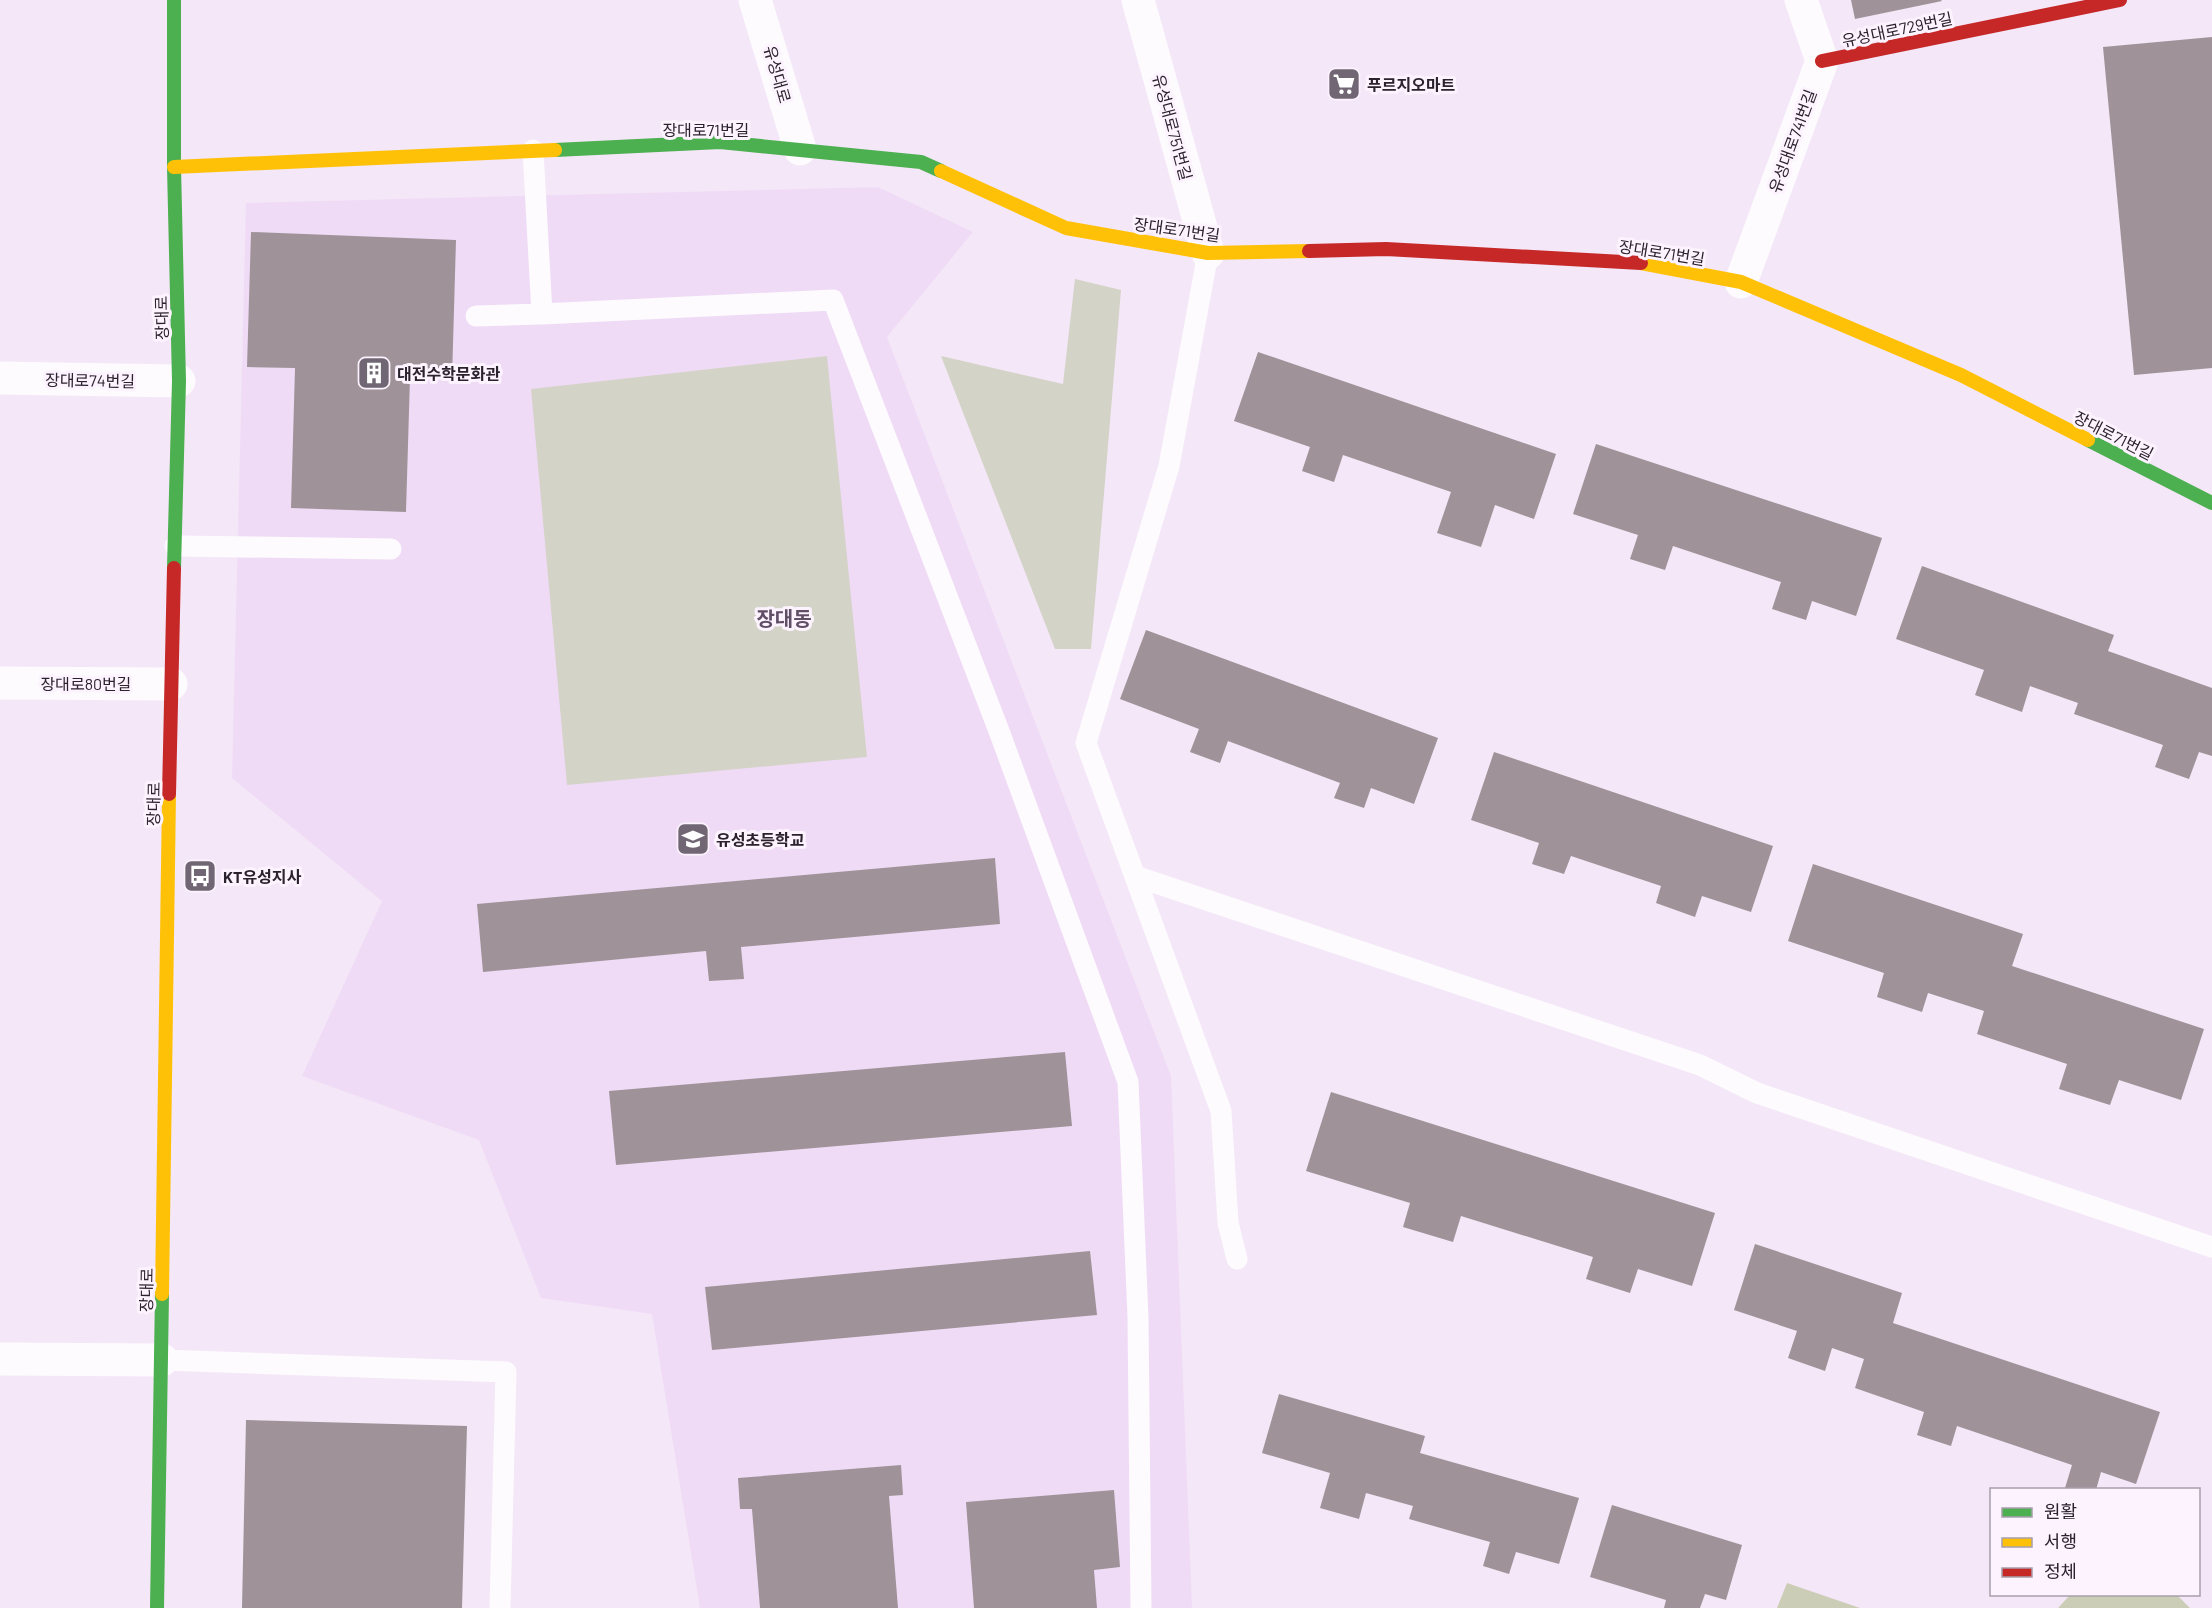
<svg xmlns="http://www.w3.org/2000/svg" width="2212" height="1608" font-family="Barlow,'Noto Sans KR',sans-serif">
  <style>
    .built { fill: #f0dbf6 }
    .green { fill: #d4d3c7 }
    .forest { fill: #cccdb7 }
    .building { fill: #9f9399 }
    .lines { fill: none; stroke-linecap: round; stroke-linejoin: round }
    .lane { stroke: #fdfbfe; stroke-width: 21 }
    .street { stroke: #fdfbfe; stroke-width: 33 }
    .fast { stroke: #4caf50; stroke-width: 14 }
    .slow { stroke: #ffc107; stroke-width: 14 }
    .jam { stroke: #c62828; stroke-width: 14 }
    .labels { text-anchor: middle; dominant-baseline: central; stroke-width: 6; stroke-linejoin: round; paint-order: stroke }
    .street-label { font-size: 16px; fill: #2a222d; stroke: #fcf3ff }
    .poi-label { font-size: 16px; font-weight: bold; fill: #2a222d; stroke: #fcf3ff; text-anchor: start }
    .quarter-label { font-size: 20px; font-weight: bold; fill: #604d66; stroke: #fcf3ff }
  </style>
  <rect width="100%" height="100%" fill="#f4e7f7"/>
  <path class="built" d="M 878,187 L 973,232 L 887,337 L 1171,1076 L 1192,1608 L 700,1608 L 652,1314 L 541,1298 L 479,1140 L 302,1076 L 382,901 L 232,778 L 246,203 Z"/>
  <path class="green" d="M 1075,279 L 1121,290 L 1091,649 L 1055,649 L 941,356 L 1063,384 Z
    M 827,356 L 867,757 L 567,785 L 531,389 Z"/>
  <path class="forest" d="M 1787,1583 L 1860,1608 L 1777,1608 Z
    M 2070,1595 L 2177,1595 L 2190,1608 L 2058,1608 Z"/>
  <path class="building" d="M 1851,0 L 1941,0 L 1942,1 L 1855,19 Z
    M 2212,37 L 2212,368 L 2134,375 L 2103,47 Z
    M 251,232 L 456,240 L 452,379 L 410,378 L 406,512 L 291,508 L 295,368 L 247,367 Z
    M 1258,352 L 1556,454 L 1534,519 L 1495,505 L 1481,547 L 1437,533 L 1451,492 L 1343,455 L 1334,482 L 1302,471 L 1310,447 L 1234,421 Z
    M 1596,444 L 1882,538 L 1856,616 L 1812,601 L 1806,620 L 1772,609 L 1781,582 L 1673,546 L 1665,570 L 1630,559 L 1638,535 L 1573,514 Z
    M 1922,566 L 2114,635 L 2108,651 L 2212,688 L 2212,756 L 2199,752 L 2189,779 L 2155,767 L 2163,745 L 2074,714 L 2078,703 L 2030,686 L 2022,712 L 1975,695 L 1984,670 L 1896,639 Z
    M 1146,630 L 1438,738 L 1414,804 L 1371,788 L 1364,808 L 1334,798 L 1340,783 L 1228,741 L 1220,763 L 1190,752 L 1199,729 L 1120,699 Z
    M 1494,752 L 1773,846 L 1751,912 L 1702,896 L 1695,917 L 1656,903 L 1661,886 L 1571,856 L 1564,874 L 1532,864 L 1539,843 L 1471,820 Z
    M 995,858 L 1000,924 L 741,947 L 744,979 L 709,981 L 706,951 L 483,972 L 477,904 Z
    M 1813,864 L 2023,934 L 2012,966 L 2204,1029 L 2181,1100 L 2119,1080 L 2110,1105 L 2059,1089 L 2067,1064 L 1977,1034 L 1984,1011 L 1928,993 L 1922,1012 L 1877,997 L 1884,973 L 1788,941 Z
    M 1065,1052 L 1072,1126 L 616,1165 L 609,1091 Z
    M 1331,1092 L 1715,1213 L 1692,1286 L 1638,1269 L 1630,1293 L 1586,1279 L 1593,1257 L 1461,1216 L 1453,1242 L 1403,1227 L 1410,1203 L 1306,1171 Z
    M 1755,1244 L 1902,1293 L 1893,1323 L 2160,1412 L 2136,1484 L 2101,1472 L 2096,1490 L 2070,1490 L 2065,1488 L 2072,1465 L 1957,1426 L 1951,1446 L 1917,1435 L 1924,1412 L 1855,1388 L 1864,1359 L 1832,1348 L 1825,1371 L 1788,1358 L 1797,1331 L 1734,1310 Z
    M 1090,1251 L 1097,1315 L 712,1350 L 705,1287 Z
    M 1279,1394 L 1425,1436 L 1420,1453 L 1579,1498 L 1559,1564 L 1516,1552 L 1509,1574 L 1483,1566 L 1490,1542 L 1409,1519 L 1413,1506 L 1366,1493 L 1359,1519 L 1320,1508 L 1330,1473 L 1262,1453 Z
    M 246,1420 L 467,1426 L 462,1608 L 242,1608 Z
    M 901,1465 L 903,1495 L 889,1496 L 898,1608 L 760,1608 L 752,1509 L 740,1509 L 738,1478 Z
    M 1114,1490 L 1120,1567 L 1094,1570 L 1097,1608 L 974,1608 L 966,1502 Z
    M 1612,1505 L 1742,1545 L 1726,1600 L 1705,1594 L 1700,1608 L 1664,1608 L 1666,1600 L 1590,1577 Z"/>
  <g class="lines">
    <path class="lane" d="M 533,150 L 542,314 L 833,300 L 999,731 L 1128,1082 L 1138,1317 L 1141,1608
      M 1208,253 L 1169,466 L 1086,743 L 1221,1111 L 1228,1223 L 1237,1259
      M 476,316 L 542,314
      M 175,546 L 391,549
      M 1135,876 L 1700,1065 L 1757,1093 L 2212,1247
      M 162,1360 L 506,1372 L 500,1608"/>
    <path class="street" d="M 755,0 L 800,149
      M 1138,0 L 1208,253
      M 1741,282 L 1822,61 L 1801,0
      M 0,378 L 179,381
      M 0,683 L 171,684
      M 0,1359 L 162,1360"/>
    <path class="fast" d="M 174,0 L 174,167 L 179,381 L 174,568
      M 555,150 L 720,142 L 921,162 L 941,171
      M 2088,440 L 2212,503
      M 157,1608 L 162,1294"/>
    <path class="slow" d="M 174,167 L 555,150
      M 941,171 L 1066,228 L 1208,253 L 1309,251
      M 1641,263 L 1741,282 L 1961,375 L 2088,440
      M 162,1294 L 169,794"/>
    <path class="jam" d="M 1822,61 L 2120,0
      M 1309,251 L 1386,249 L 1641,263
      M 169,794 L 174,568"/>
  </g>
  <defs>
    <g id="supermarket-square" transform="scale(1.725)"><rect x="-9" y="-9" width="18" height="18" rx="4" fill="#716774" stroke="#fcf3ff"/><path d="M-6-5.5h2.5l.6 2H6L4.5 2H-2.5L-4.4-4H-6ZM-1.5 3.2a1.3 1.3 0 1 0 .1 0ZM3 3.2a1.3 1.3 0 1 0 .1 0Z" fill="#fff"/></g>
    <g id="building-square" transform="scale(1.725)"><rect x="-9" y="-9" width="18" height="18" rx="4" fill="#716774" stroke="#fcf3ff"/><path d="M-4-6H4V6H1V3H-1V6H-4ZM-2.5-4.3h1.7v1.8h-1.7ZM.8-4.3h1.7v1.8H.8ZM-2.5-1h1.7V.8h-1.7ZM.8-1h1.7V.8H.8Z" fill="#fff"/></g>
    <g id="school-square" transform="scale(1.725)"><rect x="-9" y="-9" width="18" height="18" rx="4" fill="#716774" stroke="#fcf3ff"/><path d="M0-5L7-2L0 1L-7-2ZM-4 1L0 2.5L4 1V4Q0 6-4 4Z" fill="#fff"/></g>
    <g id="bus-square" transform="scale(1.725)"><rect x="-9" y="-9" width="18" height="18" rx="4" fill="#716774" stroke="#fcf3ff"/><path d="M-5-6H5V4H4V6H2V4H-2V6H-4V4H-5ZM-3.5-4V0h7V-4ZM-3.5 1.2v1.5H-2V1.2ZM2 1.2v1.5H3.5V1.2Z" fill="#fff"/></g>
  </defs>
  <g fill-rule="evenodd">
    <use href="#supermarket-square" x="1344" y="84"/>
    <use href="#building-square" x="374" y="373"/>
    <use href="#school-square" x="693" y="839"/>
    <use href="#bus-square" x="200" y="876"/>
  </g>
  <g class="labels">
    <g class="street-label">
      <text transform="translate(1897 29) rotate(-12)">유성대로729번길</text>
      <text transform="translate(778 74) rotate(74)">유성대로</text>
      <text transform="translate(1173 127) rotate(75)">유성대로751번길</text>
      <text x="706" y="129">장대로71번길</text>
      <text transform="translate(1792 141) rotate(-70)">유성대로741번길</text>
      <text transform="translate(1177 229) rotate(8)">장대로71번길</text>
      <text transform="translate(1662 252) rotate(9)">장대로71번길</text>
      <text transform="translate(161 318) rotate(-91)">장대로</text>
      <text transform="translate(90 380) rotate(1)">장대로74번길</text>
      <text transform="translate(2114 435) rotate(27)">장대로71번길</text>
      <text x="86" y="683">장대로80번길</text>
      <text transform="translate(153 804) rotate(-89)">장대로</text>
      <text transform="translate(146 1290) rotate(-89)">장대로</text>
    </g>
    <g class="poi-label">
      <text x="1367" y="84">푸르지오마트</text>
      <text x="397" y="373">대전수학문화관</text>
      <text x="716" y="839">유성초등학교</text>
      <text x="223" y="876">KT유성지사</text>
    </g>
    <g class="quarter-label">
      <text x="784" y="618">장대동</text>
    </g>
  </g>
  <rect x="1990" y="1488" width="210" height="108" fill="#fcf3ff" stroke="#a89fab" stroke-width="1.5"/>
  <rect x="2002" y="1508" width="30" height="9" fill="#4caf50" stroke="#a89fab" stroke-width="1.5"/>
  <text x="2044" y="1518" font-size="18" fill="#2a222d">원활</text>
  <rect x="2002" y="1538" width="30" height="9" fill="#ffc107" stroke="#a89fab" stroke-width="1.5"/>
  <text x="2044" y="1548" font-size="18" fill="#2a222d">서행</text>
  <rect x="2002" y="1568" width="30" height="9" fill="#c62828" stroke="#a89fab" stroke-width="1.5"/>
  <text x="2044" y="1578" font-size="18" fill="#2a222d">정체</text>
</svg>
